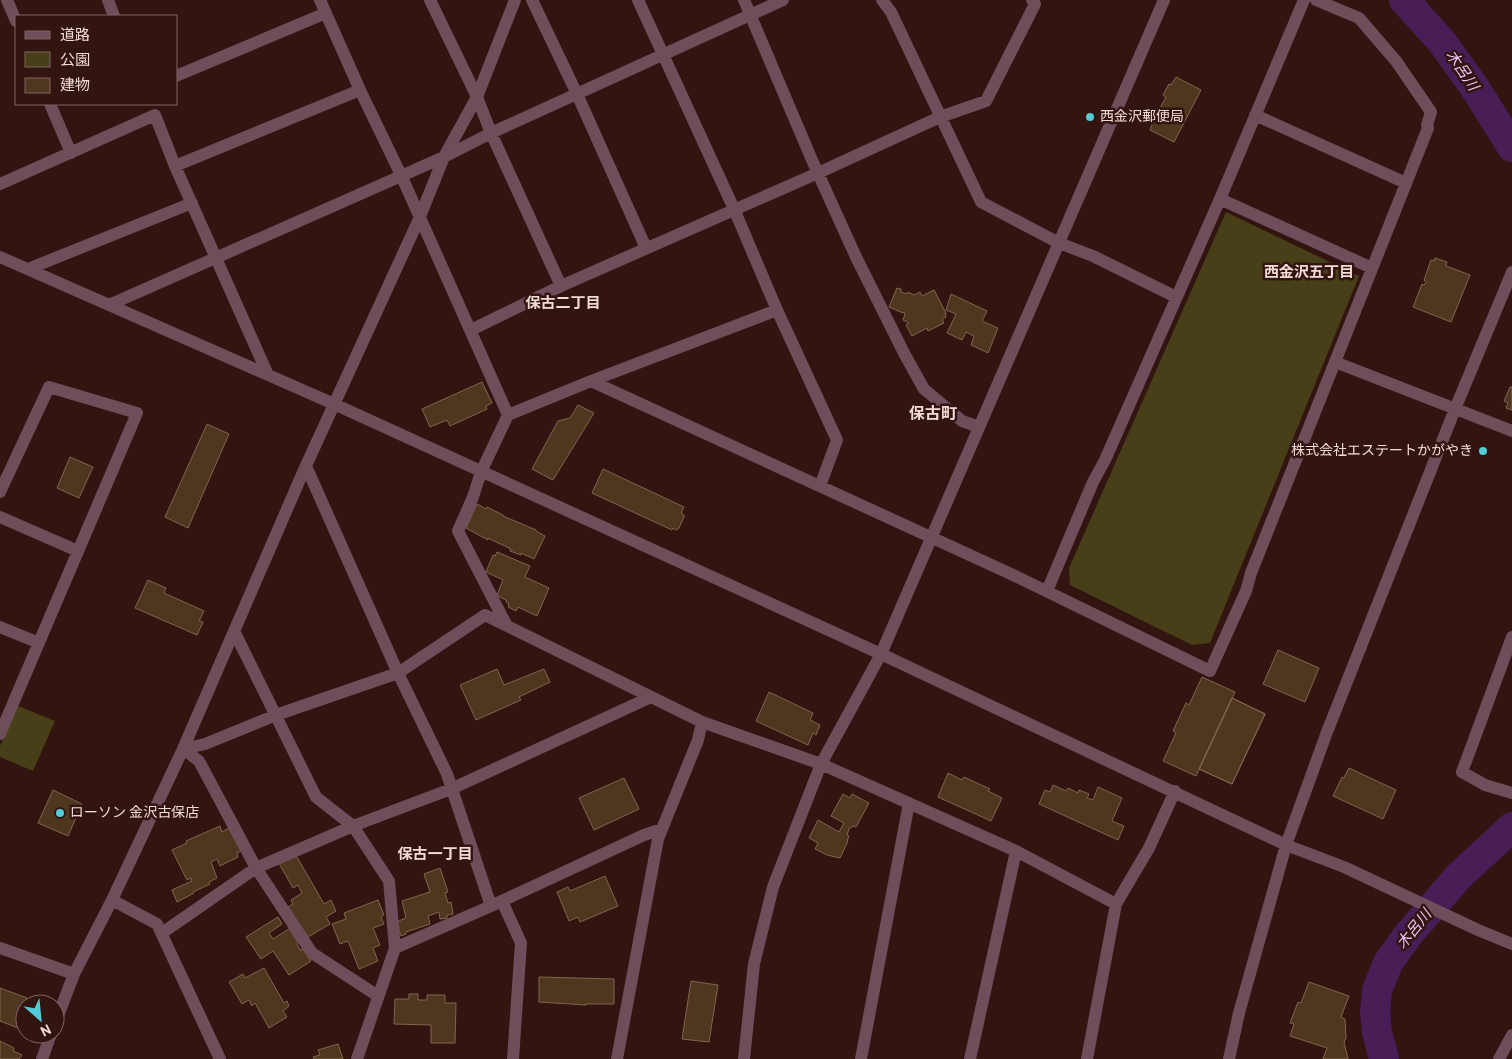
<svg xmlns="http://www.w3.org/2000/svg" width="1512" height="1059" font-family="Overpass,'Noto Sans JP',sans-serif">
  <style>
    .green { fill: #473f17 }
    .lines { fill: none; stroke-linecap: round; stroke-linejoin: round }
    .river { stroke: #491d55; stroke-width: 30 }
    .building { fill: #4e361f; stroke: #81664e }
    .minor { stroke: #6f4e5c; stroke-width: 12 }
    .poi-dot { fill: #52ccd6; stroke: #321410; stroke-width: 2 }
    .labels { text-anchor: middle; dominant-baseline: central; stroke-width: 5; stroke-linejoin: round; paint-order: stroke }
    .poi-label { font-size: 14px; fill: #f0dbd7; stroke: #321410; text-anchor: start }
    .water-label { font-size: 15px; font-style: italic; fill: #ebc4f7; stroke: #321410 }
    .neighbourhood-label { font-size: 15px; font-weight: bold; fill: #f0dbd7; stroke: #321410 }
    .quarter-label { font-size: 16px; font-weight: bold; fill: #f0dbd7; stroke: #321410 }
  </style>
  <rect width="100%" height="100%" fill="#321410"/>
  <path class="green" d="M 1226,212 L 1359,276 L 1210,643 L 1192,645 L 1070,585 L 1069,568 Z
    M 18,706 L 55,721 L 33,771 L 0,757 L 0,746 Z"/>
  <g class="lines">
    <path class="river" d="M 1404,0 L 1442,42 L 1475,88 L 1512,147
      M 1384,1059 L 1377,1032 L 1375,1012 L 1377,990 L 1388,963 L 1408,935 L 1458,877 L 1512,827"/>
  </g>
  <path class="building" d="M 1176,77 L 1201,90 L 1174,142 L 1150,130 L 1153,122 L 1150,121 L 1156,109 L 1159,110 L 1166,97 L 1163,95 L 1169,84 L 1171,85 Z
    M 1435,258 L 1447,262 L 1446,266 L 1470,275 L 1451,322 L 1413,307 L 1422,284 L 1424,285 L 1426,282 L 1424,280 L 1431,260 L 1434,261 Z
    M 897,288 L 901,289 L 901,292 L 907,294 L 908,292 L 914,295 L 920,292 L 922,296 L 934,290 L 946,313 L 945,313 L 946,317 L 942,319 L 944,323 L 928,331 L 927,328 L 912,336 L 906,325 L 909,323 L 903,320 L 905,314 L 904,312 L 903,313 L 889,307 Z
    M 951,294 L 987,311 L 982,321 L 998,328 L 988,353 L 971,345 L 974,336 L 966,332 L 962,340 L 947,333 L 956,314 L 946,310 Z
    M 482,382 L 492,403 L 486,406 L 487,409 L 450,426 L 447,420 L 430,427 L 422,409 Z
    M 1510,387 L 1512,387 L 1512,410 L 1506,408 L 1508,403 L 1504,401 Z
    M 578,405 L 594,413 L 553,480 L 532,469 L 558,421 L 570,418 Z
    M 207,424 L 229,434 L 188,528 L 165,517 Z
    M 70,457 L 93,467 L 79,498 L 57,488 Z
    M 603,469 L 684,507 L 681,513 L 684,515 L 684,517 L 679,528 L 676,530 L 673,528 L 672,530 L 592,493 Z
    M 477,504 L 486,509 L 487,507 L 503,515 L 503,516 L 536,530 L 536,531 L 545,536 L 534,559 L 521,553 L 521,555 L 510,551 L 511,549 L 488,538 L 488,540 L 466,528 Z
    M 497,552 L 530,566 L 525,577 L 549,588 L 537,616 L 518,607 L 516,611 L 508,607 L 509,604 L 506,602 L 507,601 L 497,595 L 503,580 L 486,572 L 493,555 L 495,556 Z
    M 148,580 L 166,588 L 164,593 L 204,611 L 199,621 L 203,622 L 197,635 L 135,608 Z
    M 1278,650 L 1319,668 L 1305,702 L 1263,684 Z
    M 497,669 L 504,685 L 544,669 L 550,682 L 519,697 L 521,700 L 476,720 L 460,685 Z
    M 1202,677 L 1235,692 L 1196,776 L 1163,761 L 1176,733 L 1173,731 L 1186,703 L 1189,705 Z
    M 769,692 L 813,713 L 810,720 L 820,725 L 816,735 L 813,733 L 808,745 L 756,721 Z
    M 1232,698 L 1265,714 L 1232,784 L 1199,769 Z
    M 1232,698 L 1265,714 L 1232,784 L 1199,769 Z
    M 1349,768 L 1396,790 L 1383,819 L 1333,796 L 1342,777 L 1344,778 Z
    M 948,773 L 962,780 L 964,777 L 990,789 L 988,791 L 1002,798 L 991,821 L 938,797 Z
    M 624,778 L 639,809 L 594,830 L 579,798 Z
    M 1053,785 L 1066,791 L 1068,788 L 1078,793 L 1079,790 L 1089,794 L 1087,798 L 1093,800 L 1098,787 L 1122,798 L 1112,821 L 1124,826 L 1118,840 L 1039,804 L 1045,790 L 1050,792 Z
    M 53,790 L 82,804 L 68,836 L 38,823 Z
    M 843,794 L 850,798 L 852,794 L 869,803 L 856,827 L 853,826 L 849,829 L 847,835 L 849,836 L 847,841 L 848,841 L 840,858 L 827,855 L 815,849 L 818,843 L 809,838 L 818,820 L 839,832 L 844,823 L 831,816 Z
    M 220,826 L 222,832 L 229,828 L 241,851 L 237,853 L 238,857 L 220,866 L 217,859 L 211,862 L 217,878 L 209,882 L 210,884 L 193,892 L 194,893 L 177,902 L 172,890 L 192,881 L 191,878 L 187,880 L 172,850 L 187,843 L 186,841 Z
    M 293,850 L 324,904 L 331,900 L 336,911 L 326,917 L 330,924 L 308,937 L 288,907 L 293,904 L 291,900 L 302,893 L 298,885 L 293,888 L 277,860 Z
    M 440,868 L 448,892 L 445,893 L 448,903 L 451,902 L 453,914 L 447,915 L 447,918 L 440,919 L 439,912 L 428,916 L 430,924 L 406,932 L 406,934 L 401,936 L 396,922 L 406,918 L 402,901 L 430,892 L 424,874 Z
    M 605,876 L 618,906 L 580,922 L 578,917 L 569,921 L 557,892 L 568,887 L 570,891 Z
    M 378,900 L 384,915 L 381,917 L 384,924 L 373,928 L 380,945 L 373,948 L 378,961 L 359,969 L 348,941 L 340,944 L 332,924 L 346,919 L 344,913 Z
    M 278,917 L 282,924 L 269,933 L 273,939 L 289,929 L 298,942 L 297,944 L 300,950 L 303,949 L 311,961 L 289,975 L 273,951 L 261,959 L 246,937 Z
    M 264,968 L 284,1003 L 287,1001 L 289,1006 L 283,1011 L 287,1017 L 269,1028 L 255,1003 L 252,1006 L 249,1000 L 242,1004 L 229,982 L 243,974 L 245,978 Z
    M 539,977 L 614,979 L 614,1004 L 586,1004 L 586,1005 L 539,1002 Z
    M 691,981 L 718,985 L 709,1042 L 682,1039 Z
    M 1309,982 L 1349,996 L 1341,1017 L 1345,1019 L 1346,1038 L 1344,1042 L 1348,1059 L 1323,1059 L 1327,1048 L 1290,1036 L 1294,1024 L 1290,1023 L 1298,1002 L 1301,1003 Z
    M 0,988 L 27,998 L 20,1018 L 21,1019 L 18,1028 L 0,1021 Z
    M 409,994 L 418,994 L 418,1000 L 427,1000 L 427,995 L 445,995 L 445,1003 L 456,1003 L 455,1043 L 431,1043 L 431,1025 L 394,1024 L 395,999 L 409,999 Z
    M 0,1041 L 14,1048 L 13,1051 L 22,1055 L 19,1059 L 0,1059 Z
    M 338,1044 L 343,1059 L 314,1059 L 313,1057 L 320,1055 L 318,1050 Z"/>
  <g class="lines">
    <path class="minor" d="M 7,0 L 16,21
      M 108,0 L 114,16
      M 320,0 L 360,90 L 401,175 L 508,415
      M 430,0 L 477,97 L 491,133 L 561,286
      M 532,0 L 577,94 L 646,248
      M 638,0 L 734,209 L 777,310 L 837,440 L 820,486
      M 744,0 L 812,160 L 856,257 L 905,355 L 924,389 L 962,421 L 979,427
      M 882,0 L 891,12 L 981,202 L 1059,243 L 1093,256 L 1176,297
      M 176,76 L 326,13
      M 50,104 L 71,153
      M 1255,115 L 1406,183
      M 175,166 L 360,90
      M 0,184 L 155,115 L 175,166 L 268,375
      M 1220,199 L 1372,268
      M 0,257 L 334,404 L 881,654 L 1286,845 L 1344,867 L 1478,930 L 1512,944
      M 28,269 L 192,203
      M 109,305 L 444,157 L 491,133 L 783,0
      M 471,330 L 561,286 L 818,173 L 940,117 L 986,101 L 1035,4 L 1032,0
      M 1335,362 L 1512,431
      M 591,381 L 777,310
      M 306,466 L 398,673 L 447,774 L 491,906 L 395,948 L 357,1059
      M 0,492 L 49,387 L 137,413 L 0,734
      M 0,517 L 78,551
      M 1047,591 L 1093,482 L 1105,460 L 1220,199 L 1304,0
      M 507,626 L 458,531 L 473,497 L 481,472 L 508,415 L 591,381 L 1011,574 L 1210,671 L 1246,591 L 1251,573 L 1428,128 L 1427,125 L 1431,112 L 1396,61 L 1359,18 L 1316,0
      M 0,627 L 39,643
      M 234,631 L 316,797 L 353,826 L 389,881 L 395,948
      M 1512,637 L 1462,772 L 1485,785 L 1512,793
      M 183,749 L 205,744 L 276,715 L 398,673 L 485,615 L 702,722 L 821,764 L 1016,851 L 1116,904 L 1087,1059
      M 183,749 L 199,761 L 256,868 L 312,953 L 378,996
      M 112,900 L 157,924 L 220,1059
      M 502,901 L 521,943 L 513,1059
      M 1116,904 L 1149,848 L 1175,791
      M 491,906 L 644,835 L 662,829
      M 162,933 L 256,868 L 353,826 L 451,789 L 651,697
      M 0,948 L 74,974
      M 55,1024 L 74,974 L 112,900 L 183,749 L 304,470 L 419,219 L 444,157 L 477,97 L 515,0
      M 42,1059 L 51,1034
      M 617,1059 L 658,839 L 698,740 L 702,722
      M 744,1059 L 754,964 L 773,887 L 821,764 L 881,654 L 1164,0
      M 861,1059 L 909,803
      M 970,1059 L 1016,851
      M 1229,1059 L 1239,1013 L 1286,845 L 1327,732 L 1455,409 L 1512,272
      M 1499,1059 L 1512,1035"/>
  </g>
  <g class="poi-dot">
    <circle cx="1090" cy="117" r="5"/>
    <circle cx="1483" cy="451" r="5"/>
    <circle cx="60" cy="813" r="5"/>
  </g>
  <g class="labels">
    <g class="poi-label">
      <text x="1100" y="117">西金沢郵便局</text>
      <text x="1473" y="451" text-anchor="end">株式会社エステートかがやき</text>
      <text x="70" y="813">ローソン 金沢古保店</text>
    </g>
    <g class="water-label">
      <text transform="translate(1461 71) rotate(56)">木呂川</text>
      <text transform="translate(1415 930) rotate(-51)">木呂川</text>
    </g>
    <g class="neighbourhood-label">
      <text x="1309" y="273">西金沢五丁目</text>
      <text x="563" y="304">保古二丁目</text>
      <text x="435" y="855">保古一丁目</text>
    </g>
    <g class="quarter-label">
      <text x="933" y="415">保古町</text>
    </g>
  </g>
  <rect x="15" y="15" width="162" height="90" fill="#321410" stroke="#7e6460"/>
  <rect x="25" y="31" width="25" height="8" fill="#6f4e5c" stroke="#7e6460"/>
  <text x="60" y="40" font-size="15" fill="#f0dbd7">道路</text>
  <rect x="25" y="52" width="25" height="15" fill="#473f17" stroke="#7e6460"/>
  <text x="60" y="65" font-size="15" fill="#f0dbd7">公園</text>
  <rect x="25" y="78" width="25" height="15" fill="#4e361f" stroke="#7e6460"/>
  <text x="60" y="90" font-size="15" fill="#f0dbd7">建物</text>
  <g transform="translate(40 1019) rotate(153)"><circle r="24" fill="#321410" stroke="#7e6460"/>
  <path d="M0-4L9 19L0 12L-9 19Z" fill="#52ccd6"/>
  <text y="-8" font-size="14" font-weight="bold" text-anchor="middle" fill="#f0dbd7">N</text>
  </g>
</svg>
